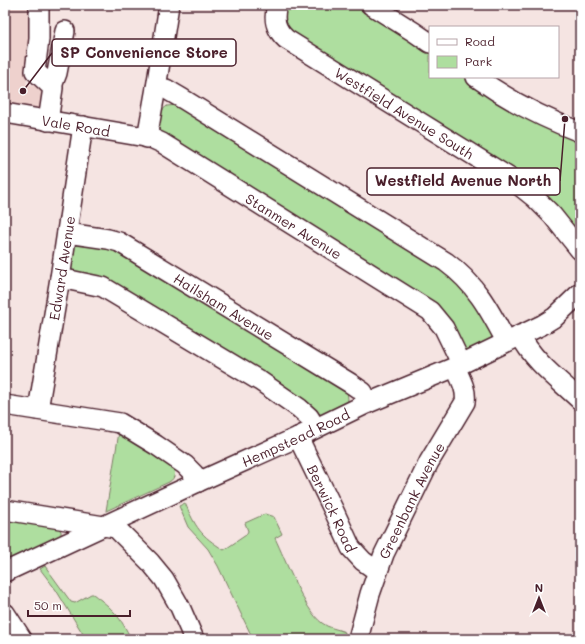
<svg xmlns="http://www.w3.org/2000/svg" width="585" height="644" font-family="Mali,sans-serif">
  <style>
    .built { fill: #eed1cd }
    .green { fill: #aede9f; stroke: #7c7e65 }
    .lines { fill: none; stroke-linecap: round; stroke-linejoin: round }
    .minor-casing { stroke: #4a1f2b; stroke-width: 22 }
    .minor { stroke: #fff; stroke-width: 19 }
    .labels { text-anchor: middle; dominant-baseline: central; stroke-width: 3; stroke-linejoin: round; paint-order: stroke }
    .street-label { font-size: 14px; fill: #4a1f2b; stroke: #fff }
    .leader { fill: none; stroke: #4a1f2b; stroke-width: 1.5 }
    .callout-dot { fill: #4a1f2b; stroke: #fff; stroke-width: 1.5 }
    .callout { fill: #fff; stroke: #4a1f2b; stroke-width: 1.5 }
    .callout-label { font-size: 15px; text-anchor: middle; font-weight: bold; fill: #4a1f2b }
  </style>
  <rect width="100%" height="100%" fill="#f5e4e2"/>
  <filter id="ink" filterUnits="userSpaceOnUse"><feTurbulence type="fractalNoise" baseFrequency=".025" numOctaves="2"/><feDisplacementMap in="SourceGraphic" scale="8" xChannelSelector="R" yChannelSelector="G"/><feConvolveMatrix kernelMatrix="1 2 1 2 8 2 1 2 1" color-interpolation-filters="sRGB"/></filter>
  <g filter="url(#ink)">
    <path class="built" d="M 5,5 L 33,5 L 34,37 L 26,84 L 48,88 L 44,111 L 5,105 Z"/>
    <path class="green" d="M 286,5 L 358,5 L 430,52 L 430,77 L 465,77 L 480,88 L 580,138 L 580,239 L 289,33 L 283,20 Z
      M 177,105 L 467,286 L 495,339 C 488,342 471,353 465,349 C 460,346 458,339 456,334 L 158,132 L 157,129 L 161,111 L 167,106 Z
      M 76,243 L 115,245 L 347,390 L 348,399 L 347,406 L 323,415 L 319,414 L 108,282 L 72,271 L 70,268 L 73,245 Z
      M 119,432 L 171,465 C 176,471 176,478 169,482 L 106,511 Z
      M 185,503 C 196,528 200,535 224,550 L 246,535 L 248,531 L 245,523 L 265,514 L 274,517 L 282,534 L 275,538 C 285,559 304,610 322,623 C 328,628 338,629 345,632 L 343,639 L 253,639 L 218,566 L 208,549 L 188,527 L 179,506 Z
      M 5,518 L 57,527 L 61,531 L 61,536 L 5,565 Z
      M 45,566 L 71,602 L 75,603 L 91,594 L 93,594 C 113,609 120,616 131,639 L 86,639 L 56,590 L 40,569 Z"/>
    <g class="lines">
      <g class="minor-casing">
        <g id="minor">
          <path d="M 39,5 L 39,39 L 35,71 L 53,88 L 48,121"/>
          <path id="s1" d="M 277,5 C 273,19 275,29 286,39 L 510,178 L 535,198 L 552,215 L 580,250"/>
          <path d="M 371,5 L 414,32 L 430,43"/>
          <path d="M 476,77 C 508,100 543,118 580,132"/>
          <path d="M 52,86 L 57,73 L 65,31"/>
          <path d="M 156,88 L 166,89 L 183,99 L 446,262 C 476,284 489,309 506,341"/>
          <path id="s2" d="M 5,113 L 151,138 L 162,143 L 430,311 L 444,328 L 461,363"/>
          <path d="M 147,138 L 156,88 L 169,5"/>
          <path id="s3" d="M 67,233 L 108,239 L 119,242 L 350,383 L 363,392 L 368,403"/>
          <path d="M 60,278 L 103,287 L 260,381 L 299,408 L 309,417 L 316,428"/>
          <path d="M 520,335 C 533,361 559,380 580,400"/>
          <path d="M 5,405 L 120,423 L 156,445 L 185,465 L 194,474 L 198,482"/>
          <path id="s4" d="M 38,410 L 60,278 L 83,126"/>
          <path id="s5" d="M 298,437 L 334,511 L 351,548 L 363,561 L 377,571"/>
          <path d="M 5,510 L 116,528 L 150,562 L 164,579 L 180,607 L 194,639"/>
          <path id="s6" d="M 5,572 L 198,482 L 298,437 L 368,403 L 455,367 L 542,325 L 555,317 L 580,293"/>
          <path d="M 5,613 L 22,639"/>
          <path id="s7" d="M 358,639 L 370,594 L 384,554 L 429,462 L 465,402 C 467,389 460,378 455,367"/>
        </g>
      </g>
      <use href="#minor" class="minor"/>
    </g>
  </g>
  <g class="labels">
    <g class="street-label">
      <text stroke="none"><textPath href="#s1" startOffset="177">Westfield Avenue South</textPath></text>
      <text stroke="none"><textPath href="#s2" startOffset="72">Vale Road</textPath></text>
      <text stroke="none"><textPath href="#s2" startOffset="316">Stanmer Avenue</textPath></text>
      <text stroke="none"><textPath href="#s4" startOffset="144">Edward Avenue</textPath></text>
      <text stroke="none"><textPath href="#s3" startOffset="176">Hailsham Avenue</textPath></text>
      <text stroke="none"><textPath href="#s6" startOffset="320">Hempstead Road</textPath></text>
      <text stroke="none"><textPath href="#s7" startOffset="149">Greenbank Avenue</textPath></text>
      <text stroke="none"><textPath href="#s5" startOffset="79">Berwick Road</textPath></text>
    </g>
  </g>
  <path class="leader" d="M23 91L52 53M565 119L560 181"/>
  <g class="callout-dot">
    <circle cx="23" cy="91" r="4"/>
    <circle cx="565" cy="119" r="4"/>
  </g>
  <g class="callout">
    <rect x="52" y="39" width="184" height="27" rx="4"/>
    <rect x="367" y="168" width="193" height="27" rx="4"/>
  </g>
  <g class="callout-label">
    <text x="144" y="58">SP Convenience Store</text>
    <text x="463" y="186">Westfield Avenue North</text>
  </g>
  <rect width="585" height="644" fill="none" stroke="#fff" stroke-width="20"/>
  <rect x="10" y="10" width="565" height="624" fill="none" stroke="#4a1f2b" stroke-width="1.5" filter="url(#ink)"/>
  <rect x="429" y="26" width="130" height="52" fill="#ffffff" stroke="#b7a5aa"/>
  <rect x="437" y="39" width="20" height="6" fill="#ffffff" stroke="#b7a5aa"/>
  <text x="465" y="46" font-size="12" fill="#4a1f2b">Road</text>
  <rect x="437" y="56" width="20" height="12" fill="#aede9f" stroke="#b7a5aa"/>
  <text x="465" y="66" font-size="12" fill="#4a1f2b">Park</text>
  <g transform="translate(539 598)" stroke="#ffffff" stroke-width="3" paint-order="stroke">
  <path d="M0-3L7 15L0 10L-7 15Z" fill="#4a1f2b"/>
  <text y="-6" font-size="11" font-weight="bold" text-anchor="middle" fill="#4a1f2b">N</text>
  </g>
  <path d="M28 610v6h102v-6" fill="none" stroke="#4a1f2b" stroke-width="2"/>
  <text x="34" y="610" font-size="12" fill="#4a1f2b" stroke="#ffffff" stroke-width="3" paint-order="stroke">50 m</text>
</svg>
